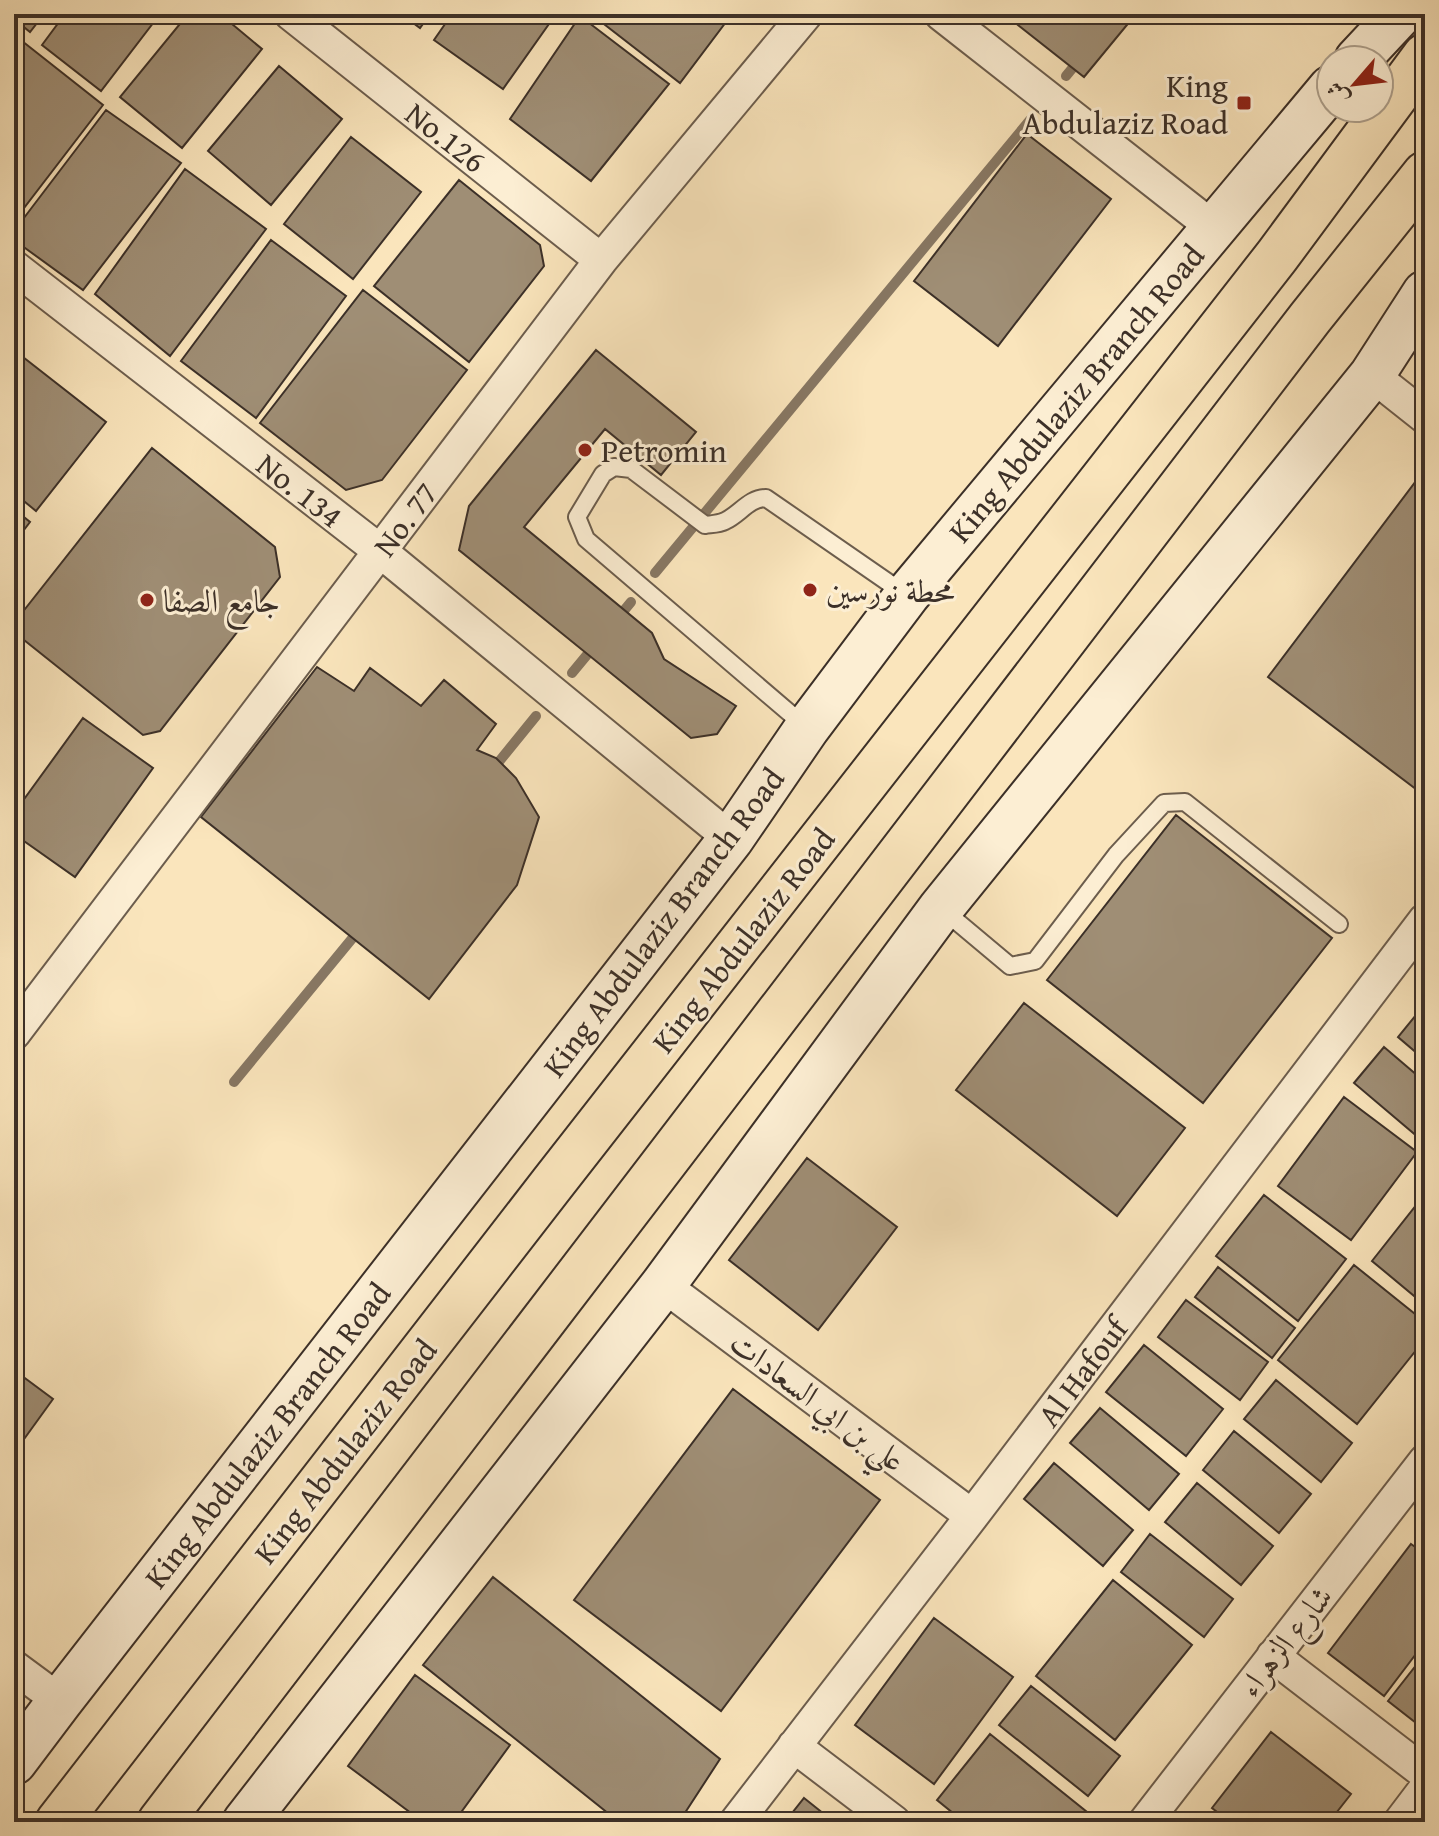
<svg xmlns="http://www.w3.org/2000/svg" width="1439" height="1836" font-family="'Gentium Book Plus',Amiri,serif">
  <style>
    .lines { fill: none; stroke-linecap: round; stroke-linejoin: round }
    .stream { stroke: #877763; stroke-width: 10 }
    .building { fill: #9f8e75; stroke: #3c3028; stroke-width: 2 }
    .lane-casing { stroke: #6c5d4d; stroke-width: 20 }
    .street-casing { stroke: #6c5d4d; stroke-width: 36 }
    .secondary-casing { stroke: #3c3028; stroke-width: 48 }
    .primary-casing { stroke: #3c3028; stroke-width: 48 }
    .lane { stroke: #fceed3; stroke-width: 16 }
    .street { stroke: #fceed3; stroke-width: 32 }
    .secondary { stroke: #fceed3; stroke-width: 44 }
    .primary { stroke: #fae5bc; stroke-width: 44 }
    .poi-dot { fill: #8f2418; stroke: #fceed3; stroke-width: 3 }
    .labels { text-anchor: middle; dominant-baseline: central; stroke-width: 6; stroke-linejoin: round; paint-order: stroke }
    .poi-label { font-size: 32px; fill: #3c3028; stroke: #fceed3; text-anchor: start }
    .street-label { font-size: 32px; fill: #3c3028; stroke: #fceed3 }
  </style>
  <rect width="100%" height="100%" fill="#fae5bc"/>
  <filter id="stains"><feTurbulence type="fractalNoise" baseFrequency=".0025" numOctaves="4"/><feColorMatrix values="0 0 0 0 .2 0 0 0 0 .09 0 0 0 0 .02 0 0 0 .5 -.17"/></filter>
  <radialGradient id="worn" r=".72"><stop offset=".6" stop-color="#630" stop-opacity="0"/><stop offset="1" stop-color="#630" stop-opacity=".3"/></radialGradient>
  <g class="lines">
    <path class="stream" d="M 1066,76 L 1080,59
      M 655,573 L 1030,120
      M 617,619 L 631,602
      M 572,673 L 596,644
      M 493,769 L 536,716
      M 234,1082 L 360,929"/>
  </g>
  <path class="building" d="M 14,14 L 44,14 L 30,32 L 14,19 Z
    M 65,14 L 160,14 L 101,91 L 42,45 Z
    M 188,14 L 220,14 L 262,49 L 182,148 L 120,97 Z
    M 401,14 L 430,14 L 420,28 Z
    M 452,14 L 556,14 L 503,89 L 434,40 Z
    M 591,14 L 732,14 L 680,83 Z
    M 1004,14 L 1136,14 L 1084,77 Z
    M 580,16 L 669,84 L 591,181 L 510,119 Z
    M 22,41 L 103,105 L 14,221 L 14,52 Z
    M 279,66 L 342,119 L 271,205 L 208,151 Z
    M 106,110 L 181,163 L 83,290 L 14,240 L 14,231 Z
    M 1027,134 L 1111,199 L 998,346 L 914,281 Z
    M 351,137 L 421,192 L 353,279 L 284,224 Z
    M 185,169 L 266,229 L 170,356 L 95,294 Z
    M 459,180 L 540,245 L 544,266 L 469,362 L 374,286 Z
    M 271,240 L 346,296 L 256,418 L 181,361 Z
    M 363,290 L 467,370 L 382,480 L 346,490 L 260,423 Z
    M 14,350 L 106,422 L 36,511 L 14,493 Z
    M 596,350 L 696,432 L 661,475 L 605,429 L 524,527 L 652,633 L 664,659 L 736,706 L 717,734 L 691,738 L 459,550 L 469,506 Z
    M 152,448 L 275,547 L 280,577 L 160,731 L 143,735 L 14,632 L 14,623 Z
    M 1416,481 L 1425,488 L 1425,796 L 1268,677 Z
    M 14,509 L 30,522 L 14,543 Z
    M 317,667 L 354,691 L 370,668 L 421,706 L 444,680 L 496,724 L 477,750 L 496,758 L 516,778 L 539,817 L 517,885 L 429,999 L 201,817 Z
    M 83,718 L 153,768 L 75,877 L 14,834 L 14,813 Z
    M 1176,815 L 1332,938 L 1203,1103 L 1047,980 Z
    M 1024,1003 L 1185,1128 L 1117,1216 L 956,1090 Z
    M 1425,1004 L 1425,1060 L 1398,1037 Z
    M 1384,1047 L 1425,1082 L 1425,1143 L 1354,1083 Z
    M 1344,1097 L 1417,1152 L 1351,1240 L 1278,1186 Z
    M 807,1158 L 897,1227 L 818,1330 L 729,1260 Z
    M 1425,1194 L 1425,1305 L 1372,1261 Z
    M 1264,1195 L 1346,1259 L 1298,1321 L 1216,1256 Z
    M 1354,1265 L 1425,1322 L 1425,1339 L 1357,1424 L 1278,1360 Z
    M 1218,1267 L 1295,1328 L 1272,1358 L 1195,1297 Z
    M 1186,1300 L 1268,1362 L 1240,1400 L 1158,1337 Z
    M 1144,1345 L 1223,1409 L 1186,1456 L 1106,1392 Z
    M 14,1370 L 53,1399 L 14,1453 Z
    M 1276,1380 L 1352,1443 L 1321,1482 L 1244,1419 Z
    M 733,1389 L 880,1500 L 721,1711 L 574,1600 Z
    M 1100,1408 L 1179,1474 L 1149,1510 L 1070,1443 Z
    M 1234,1431 L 1311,1494 L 1279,1533 L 1203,1470 Z
    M 1054,1463 L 1133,1530 L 1103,1566 L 1024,1499 Z
    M 1197,1483 L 1273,1546 L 1241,1585 L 1165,1522 Z
    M 1150,1534 L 1233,1599 L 1204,1637 L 1121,1572 Z
    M 1411,1544 L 1425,1554 L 1425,1642 L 1384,1696 L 1328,1653 Z
    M 493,1577 L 720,1759 L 679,1822 L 619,1822 L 423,1665 Z
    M 1113,1580 L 1192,1645 L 1115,1740 L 1036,1676 Z
    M 934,1618 L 1013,1677 L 934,1784 L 855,1725 Z
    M 1425,1654 L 1425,1730 L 1388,1701 Z
    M 415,1675 L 510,1745 L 454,1822 L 423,1822 L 348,1766 Z
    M 1031,1686 L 1120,1756 L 1088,1796 L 999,1725 Z
    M 1271,1732 L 1351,1794 L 1329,1822 L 1230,1822 L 1212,1808 Z
    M 990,1734 L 1087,1812 L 1079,1822 L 964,1822 L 937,1800 Z
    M 804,1798 L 834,1822 L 785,1822 Z"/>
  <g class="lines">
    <g class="lane-casing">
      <path id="lane" d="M 806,727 L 586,539 L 577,517 L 603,474 L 614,467 L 631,469 L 705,525 C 712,524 719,524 725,521 C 740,514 749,498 766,498 L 905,594
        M 942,909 L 1010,966 L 1035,961 L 1116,855 L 1164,803 L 1185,802 L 1339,924"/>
    </g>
    <g class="street-casing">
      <path id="street" d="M 291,14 L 601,260
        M 941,14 L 1215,229
        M 14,267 L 380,551 L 731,839
        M 1372,375 L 1425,417
        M 14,1033 L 601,260 L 806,14
        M 663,1285 L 972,1516
        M 1273,1656 L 1425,1773
        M 14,1667 L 60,1701
        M 794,1746 L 894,1822
        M 736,1822 L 972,1516 L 1425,920
        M 1145,1822 L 1425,1461
        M 1400,1822 L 1425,1789"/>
    </g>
    <g class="secondary-casing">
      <path id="secondary" d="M 1357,60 L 1400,14
        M 14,1762 L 60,1701 L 731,839 L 807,728 L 907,595 L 1331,88
        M 245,1822 L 663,1285 L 941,908 L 1372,375 L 1425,293"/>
    </g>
    <g class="primary-casing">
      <path id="primary" d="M 58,1822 L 552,1184 L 1277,256 L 1425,56
        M 160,1822 L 1310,318 L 1425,174"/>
    </g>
    <use href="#lane" class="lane"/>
    <use href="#street" class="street"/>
    <use href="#secondary" class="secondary"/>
    <use href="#primary" class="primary"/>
  </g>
  <g class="poi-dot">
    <rect x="1236" y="95" width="16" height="16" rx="4"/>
    <circle cx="585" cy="450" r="8"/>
    <circle cx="810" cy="590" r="8"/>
    <circle cx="147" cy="600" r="8"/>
  </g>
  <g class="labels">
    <g class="poi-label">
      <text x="1228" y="85" text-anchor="end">King<tspan x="1228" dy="37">Abdulaziz Road</tspan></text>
      <text x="601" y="450">Petromin</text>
      <text x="826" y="590">محطة نورسين</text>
      <text x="163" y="600">جامع الصفا</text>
    </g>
    <g class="street-label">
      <text transform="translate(446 137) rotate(38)">No.126</text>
      <text transform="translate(1076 393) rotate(-50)">King Abdulaziz Branch Road</text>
      <text transform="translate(300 490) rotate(38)">No. 134</text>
      <text transform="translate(405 519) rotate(-53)">No. 77</text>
      <text transform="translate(663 922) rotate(-53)">King Abdulaziz Branch Road</text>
      <text transform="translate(743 940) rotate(-52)">King Abdulaziz Road</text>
      <text transform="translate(1082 1372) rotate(-53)">Al Hafouf</text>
      <text transform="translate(818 1401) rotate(37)">علي بن ابي السعادات</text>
      <text transform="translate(267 1435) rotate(-52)">King Abdulaziz Branch Road</text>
      <text transform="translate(345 1451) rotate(-52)">King Abdulaziz Road</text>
      <text transform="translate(1285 1641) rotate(-52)">شارع الزهراء</text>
    </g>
  </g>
  <rect width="1439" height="1836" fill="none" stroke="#fae5bc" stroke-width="48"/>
  <rect x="16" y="16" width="1407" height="1804" fill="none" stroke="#3c3028" stroke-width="4"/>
  <rect x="24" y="24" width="1391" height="1788" fill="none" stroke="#3c3028" stroke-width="2"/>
  <g transform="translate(1355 84) rotate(242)"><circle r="38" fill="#fceed3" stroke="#afa28f" stroke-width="2"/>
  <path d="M0-6L14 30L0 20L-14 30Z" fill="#8f2418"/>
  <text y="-12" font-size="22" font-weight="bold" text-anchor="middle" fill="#3c3028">ش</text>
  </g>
  <rect width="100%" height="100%" filter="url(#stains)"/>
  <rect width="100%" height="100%" fill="url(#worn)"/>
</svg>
